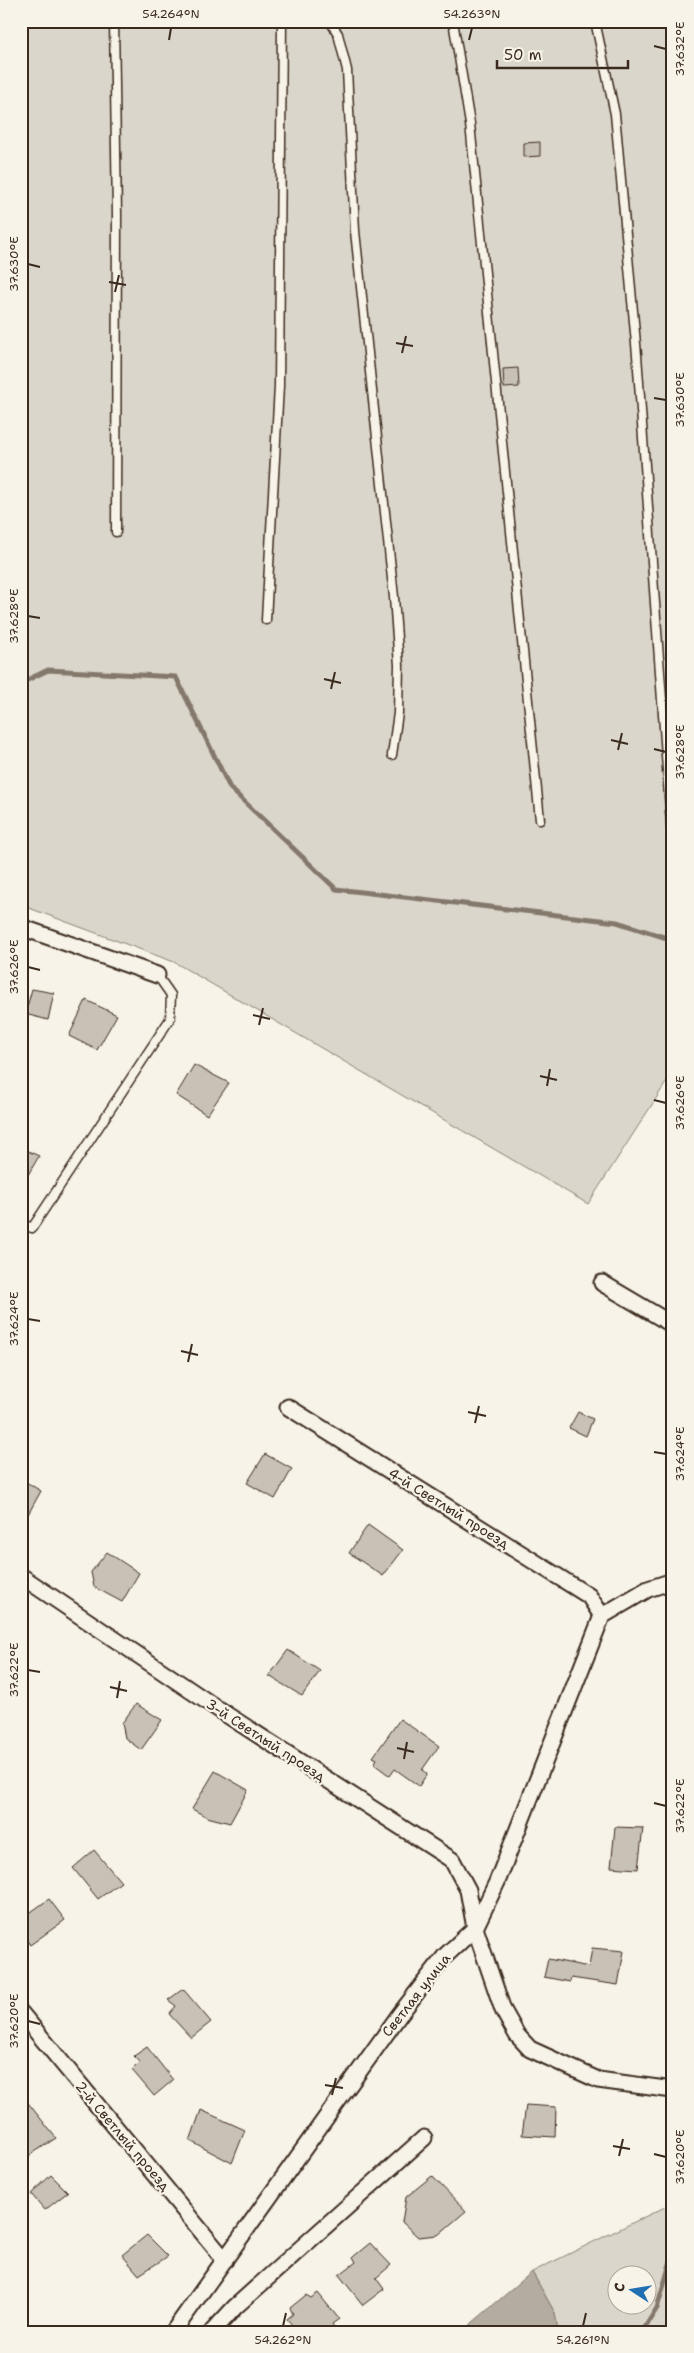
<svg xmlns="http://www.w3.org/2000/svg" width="694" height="2353" font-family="'Shantell Sans',sans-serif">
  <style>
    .green { fill: #dbd6cb; stroke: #8b8074; fill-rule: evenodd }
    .water { fill: #b4aca0; stroke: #84786c }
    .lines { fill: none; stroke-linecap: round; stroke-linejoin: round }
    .stream { stroke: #84786c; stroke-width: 5 }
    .building { fill: #c8c1b6; stroke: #3b2a1e }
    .service-casing { stroke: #3b2a1e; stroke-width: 11 }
    .minor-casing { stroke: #3b2a1e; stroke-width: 19 }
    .service { stroke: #f7f3e8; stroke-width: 8 }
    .minor { stroke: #f7f3e8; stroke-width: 15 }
    .ticks { fill: none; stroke: #3b2a1e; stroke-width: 2 }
    .labels { text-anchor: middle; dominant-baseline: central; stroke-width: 4.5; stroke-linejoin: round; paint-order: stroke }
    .street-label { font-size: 14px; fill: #3b2a1e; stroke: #f7f3e8 }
    .neatline { fill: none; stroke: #3b2a1e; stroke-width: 2 }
    .ticks-label { font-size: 12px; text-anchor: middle; fill: #3b2a1e }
  </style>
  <rect width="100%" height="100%" fill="#f7f3e8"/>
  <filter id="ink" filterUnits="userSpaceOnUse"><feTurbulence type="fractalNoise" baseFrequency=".02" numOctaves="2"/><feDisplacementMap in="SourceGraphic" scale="10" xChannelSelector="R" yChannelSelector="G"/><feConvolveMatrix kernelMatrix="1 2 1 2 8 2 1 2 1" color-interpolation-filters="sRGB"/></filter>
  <g filter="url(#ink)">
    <path class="green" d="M 21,21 L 673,21 L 673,1072 L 588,1204 L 174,962 L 21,905 Z
      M 673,2203 L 673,2332 L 558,2332 L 555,2313 L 532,2272 ZM 616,2276 L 646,2276 L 646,2306 L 616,2306 Z"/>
    <path class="water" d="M 532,2272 L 555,2313 L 558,2332 L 465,2332 L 472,2323 Z"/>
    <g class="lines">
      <path class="stream" d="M 21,683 L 48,670 L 176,677 L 230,788 L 336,889 L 617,922 L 673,940
        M 642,2332 L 657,2308 L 673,2254"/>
    </g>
    <path class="building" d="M 540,142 L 540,156 L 524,157 L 524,143 Z
      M 518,368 L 519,387 L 504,388 L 503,369 Z
      M 32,989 L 54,993 L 48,1020 L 25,1014 Z
      M 86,1000 L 117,1015 L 97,1050 L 69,1036 Z
      M 194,1065 L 229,1083 L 207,1115 L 176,1095 Z
      M 21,1148 L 39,1156 L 21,1187 Z
      M 578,1412 L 593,1419 L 586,1436 L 569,1428 Z
      M 265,1454 L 292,1469 L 275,1499 L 247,1483 Z
      M 21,1479 L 41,1491 L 21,1527 Z
      M 368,1525 L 403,1550 L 383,1576 L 349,1553 Z
      M 107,1552 L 139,1573 L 122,1602 L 94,1587 L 91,1572 Z
      M 288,1650 L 320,1671 L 302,1696 L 269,1676 Z
      M 136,1704 L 162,1720 L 141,1750 L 125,1738 L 122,1723 Z
      M 400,1719 L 439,1746 L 422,1770 L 427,1774 L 419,1786 L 395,1769 L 390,1776 L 374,1764 L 377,1759 L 373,1757 Z
      M 215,1771 L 248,1790 L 230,1823 L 207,1817 L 192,1809 Z
      M 615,1827 L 643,1828 L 638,1869 L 611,1867 Z
      M 94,1850 L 121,1882 L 98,1899 L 73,1868 Z
      M 49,1899 L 65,1920 L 30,1945 L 21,1932 L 21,1919 Z
      M 592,1948 L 624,1951 L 618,1985 L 571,1978 L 570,1982 L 544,1977 L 548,1959 L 589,1967 Z
      M 183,1989 L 211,2022 L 191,2038 L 169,2014 L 176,2006 L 168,2000 Z
      M 147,2047 L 173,2080 L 154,2096 L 132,2070 L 140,2062 L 134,2056 Z
      M 21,2094 L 56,2138 L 27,2157 L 21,2149 Z
      M 526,2105 L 556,2107 L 555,2137 L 522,2135 Z
      M 201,2110 L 245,2130 L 232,2163 L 190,2141 Z
      M 51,2175 L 68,2192 L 45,2210 L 31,2194 Z
      M 432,2176 L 466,2211 L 438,2235 L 418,2237 L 402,2222 L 406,2197 Z
      M 147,2235 L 168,2256 L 139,2275 L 122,2255 Z
      M 370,2243 L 391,2265 L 376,2278 L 384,2289 L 363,2305 L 339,2275 L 356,2262 L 353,2257 Z
      M 318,2293 L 339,2319 L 332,2324 L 337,2332 L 298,2332 L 287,2319 L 293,2314 L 290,2308 L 306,2295 L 311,2298 Z"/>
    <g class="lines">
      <g class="service-casing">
        <path id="service" d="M 114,21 L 117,215 L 116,532
          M 330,21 L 338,34 L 347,70 L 355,231 L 394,597 L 399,665 L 398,713 L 392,755
          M 453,21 L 470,124 L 540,820
          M 595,21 L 615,114 L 637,355 L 672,838
          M 266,620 L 279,386 L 282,21
          M 21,1223 L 32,1228 L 170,1019 L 171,995 L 157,975"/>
      </g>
      <g class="minor-casing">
        <path id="minor" d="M 21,927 L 157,975
          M 602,1283 L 673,1325
          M 288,1407 L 589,1596 L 602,1616
          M 21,1576 L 221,1711 L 452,1860 L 468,1890 L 475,1928 L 503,2010 L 517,2035 L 530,2049 L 598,2080 L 673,2090
          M 21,2013 L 225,2260
          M 173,2332 L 400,2014 L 445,1956 L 475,1928 L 497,1882 L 602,1616 L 648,1589 L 673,1581
          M 212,2332 L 235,2307 L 424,2138"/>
      </g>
      <use href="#service" class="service"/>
      <use href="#minor" class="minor"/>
    </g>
  </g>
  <path class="ticks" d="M 169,40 L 171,28M 469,40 L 472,28M 654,46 L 666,49M 28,264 L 40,267M 109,282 L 126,285M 115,292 L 119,275M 396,343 L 413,346M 402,353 L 406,336M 654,398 L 666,400M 28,616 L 40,618M 324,679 L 341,683M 331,689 L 335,672M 611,740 L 628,744M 654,749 L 666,752M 618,750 L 622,733M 28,967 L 40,970M 253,1015 L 270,1019M 259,1025 L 263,1008M 540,1076 L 557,1080M 547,1086 L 550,1069M 654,1100 L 666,1103M 28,1319 L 40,1321M 181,1351 L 198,1355M 188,1362 L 192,1344M 468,1412 L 486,1416M 475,1423 L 479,1406M 654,1452 L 666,1454M 28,1670 L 40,1672M 110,1687 L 127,1691M 117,1698 L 120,1681M 397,1748 L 414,1752M 404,1759 L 407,1742M 654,1803 L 666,1806M 28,2021 L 40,2024M 325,2085 L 343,2088M 332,2095 L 336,2078M 613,2146 L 630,2149M 654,2154 L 666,2157M 619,2156 L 623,2139M 283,2326 L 286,2313M 583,2326 L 586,2313"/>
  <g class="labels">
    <g class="street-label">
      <text transform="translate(449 1508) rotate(32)">4-й Светлый проезд</text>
      <text transform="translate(266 1740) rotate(33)">3-й Светлый проезд</text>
      <text transform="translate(416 1995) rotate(-52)">Светлая улица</text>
      <text transform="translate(123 2136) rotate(50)">2-й Светлый проезд</text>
    </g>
  </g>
  <rect width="694" height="2353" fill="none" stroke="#f7f3e8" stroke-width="55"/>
  <g transform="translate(632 2290) rotate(282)"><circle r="24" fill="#f7f3e8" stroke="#aca397"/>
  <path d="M0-4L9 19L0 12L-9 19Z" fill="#1f6fb2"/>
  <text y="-8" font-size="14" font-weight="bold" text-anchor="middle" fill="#3b2a1e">С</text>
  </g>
  <path d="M497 60v8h131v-8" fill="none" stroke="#3b2a1e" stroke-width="2.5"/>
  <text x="504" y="60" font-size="15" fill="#3b2a1e" stroke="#f7f3e8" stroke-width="4" paint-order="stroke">50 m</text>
  <rect x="28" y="28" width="638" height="2298" class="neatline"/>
  <g class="ticks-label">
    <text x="171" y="18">54.264°N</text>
    <text x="472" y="18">54.263°N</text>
    <text transform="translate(680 49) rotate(-90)" y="4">37.632°E</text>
    <text transform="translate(14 264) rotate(-90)" y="4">37.630°E</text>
    <text transform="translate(680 400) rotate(-90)" y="4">37.630°E</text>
    <text transform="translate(14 616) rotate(-90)" y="4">37.628°E</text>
    <text transform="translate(680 752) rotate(-90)" y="4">37.628°E</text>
    <text transform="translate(14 967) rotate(-90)" y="4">37.626°E</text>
    <text transform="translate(680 1103) rotate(-90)" y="4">37.626°E</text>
    <text transform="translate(14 1319) rotate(-90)" y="4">37.624°E</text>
    <text transform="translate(680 1454) rotate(-90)" y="4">37.624°E</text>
    <text transform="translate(14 1670) rotate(-90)" y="4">37.622°E</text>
    <text transform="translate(680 1806) rotate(-90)" y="4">37.622°E</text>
    <text transform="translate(14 2021) rotate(-90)" y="4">37.620°E</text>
    <text transform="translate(680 2157) rotate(-90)" y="4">37.620°E</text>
    <text x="283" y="2344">54.262°N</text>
    <text x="583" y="2344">54.261°N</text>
  </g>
</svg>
